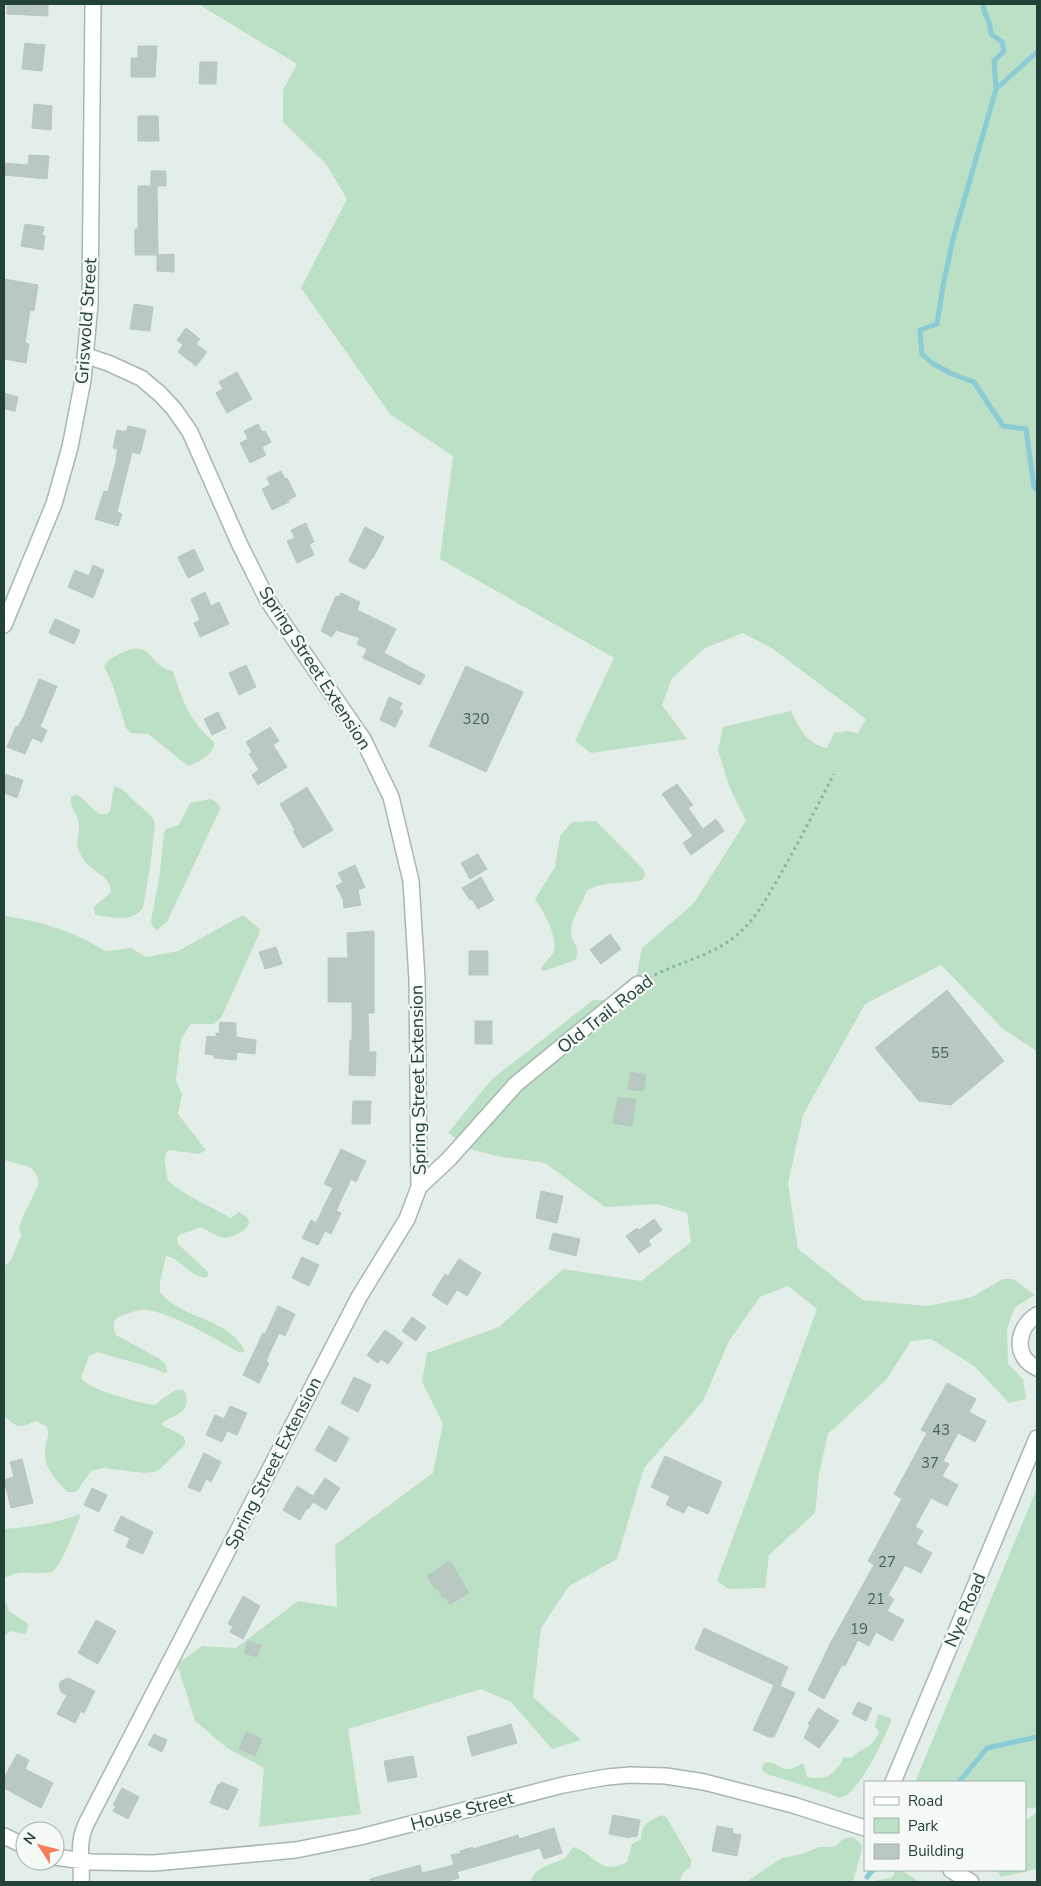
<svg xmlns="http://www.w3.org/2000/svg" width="1041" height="1886" font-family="'Nunito Sans',sans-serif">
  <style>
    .green { fill: #bce0c5 }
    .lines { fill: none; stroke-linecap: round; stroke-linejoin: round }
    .stream { stroke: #8acbd5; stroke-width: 5 }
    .building { fill: #b9c9c2; stroke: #b6c8c0 }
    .minor-casing { stroke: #a6b7b0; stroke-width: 18 }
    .secondary-casing { stroke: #a2bab1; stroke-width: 18 }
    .path { stroke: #83b3a3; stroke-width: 3; stroke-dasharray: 2.5 4; stroke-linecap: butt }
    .minor { stroke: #fff; stroke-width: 15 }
    .secondary { stroke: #fff; stroke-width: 15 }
    .labels { text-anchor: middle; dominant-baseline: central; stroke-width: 4.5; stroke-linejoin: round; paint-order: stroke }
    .number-label { font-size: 15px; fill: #48635a }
    .street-label { font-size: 18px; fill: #224138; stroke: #f5faf7 }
  </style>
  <rect width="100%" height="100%" fill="#e4eee9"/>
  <path class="green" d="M 198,4 L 1037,4 L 1037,1051 L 1003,1029 L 941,965 L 865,1004 L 803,1115 L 788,1184 L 798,1249 L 863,1300 L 928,1306 L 972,1297 L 1003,1279 L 1013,1279 L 1035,1295 L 1015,1307 L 1007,1329 L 1008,1364 L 1023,1379 L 1026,1399 L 1009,1403 L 974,1366 L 950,1351 L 931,1339 L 911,1341 L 886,1380 L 828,1434 L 819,1474 L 815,1513 L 769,1555 L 765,1588 L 729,1589 L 717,1581 L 817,1309 L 788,1286 L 760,1297 L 729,1341 L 703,1401 L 644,1468 L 617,1559 L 569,1586 L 541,1628 L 533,1697 L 581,1740 L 552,1749 L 511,1702 L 481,1689 L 348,1729 L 361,1814 L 259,1827 L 264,1768 L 227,1748 L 195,1721 L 177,1664 L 202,1646 L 236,1648 L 298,1601 L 337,1607 L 335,1545 L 433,1473 L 443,1424 L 422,1382 L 427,1353 L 499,1327 L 563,1269 L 641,1281 L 691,1242 L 687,1213 L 657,1204 L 605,1207 L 545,1163 L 497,1156 L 473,1150 L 448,1133 L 491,1080 L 593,1000 L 632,1001 L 642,948 L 694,903 L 746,821 L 729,786 L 718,750 L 723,727 L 791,711 C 800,729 806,743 827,748 L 834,733 L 847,731 L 858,733 L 866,719 L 773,649 L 743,633 L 705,648 L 672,678 L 662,705 L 687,739 L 591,753 L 575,741 L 614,658 L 440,559 L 453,456 L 390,414 L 301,288 L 347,199 L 326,164 L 283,122 L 283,90 L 297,64 Z
    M 132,649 C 152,645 151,667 173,671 C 182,700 190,722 214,742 C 215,754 198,763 188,766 L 148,734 L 131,733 L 126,728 L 113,686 L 104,666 C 110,657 121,653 132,649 Z
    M 114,786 L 122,789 L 153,818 L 155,823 L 151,861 L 143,908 C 132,923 112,917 95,915 L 94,907 L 111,892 C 111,876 92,872 84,860 C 70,840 83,835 78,819 C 75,811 69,805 71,797 L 77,794 L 99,814 L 107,814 L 110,811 Z
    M 210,799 L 216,802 L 221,807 L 167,922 L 157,930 L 153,927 L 151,921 L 160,873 L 164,832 L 166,829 L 179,825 L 190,803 Z
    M 596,821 L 644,870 L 645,875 L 642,880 C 626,884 597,881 586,892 C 582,905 572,917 571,930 C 570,942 583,949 575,960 L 544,971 L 541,969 C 544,962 549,959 553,953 C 560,940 543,910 535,899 L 555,867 L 560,836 L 572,822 Z
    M 243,915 L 260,929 L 259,934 L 221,1018 L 214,1024 L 191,1024 L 181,1039 L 176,1080 L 182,1095 L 178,1114 L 206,1150 L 199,1154 L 169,1150 C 163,1156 164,1161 166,1168 C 166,1172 167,1176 168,1180 C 173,1189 219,1211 231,1218 L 239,1212 L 247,1217 L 249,1222 C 248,1228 244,1230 239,1233 C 222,1243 217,1235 201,1227 L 179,1235 L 177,1239 L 178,1244 L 208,1272 L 208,1276 L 204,1278 C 189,1275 178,1257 166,1256 L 160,1282 L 160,1292 C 177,1314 210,1317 230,1333 C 237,1338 241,1345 245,1351 L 240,1353 C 219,1341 163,1307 140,1310 C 134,1311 127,1314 121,1316 C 112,1319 113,1327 116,1335 L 160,1359 L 166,1365 L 167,1372 L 164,1373 C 144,1363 120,1360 98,1352 L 89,1356 L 81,1378 C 88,1390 140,1403 155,1405 C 163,1399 174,1387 184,1390 C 193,1411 178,1414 163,1422 L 162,1425 L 183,1436 L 185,1440 L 185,1445 L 159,1470 L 154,1472 L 144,1473 L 104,1468 L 91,1471 L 76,1492 L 67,1492 C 57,1480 45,1470 45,1454 C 44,1443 52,1435 46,1426 L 36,1421 C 19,1428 17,1429 4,1415 L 4,1265 L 6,1265 L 11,1260 L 21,1235 L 19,1229 L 21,1221 L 39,1183 L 37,1175 L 30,1167 L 4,1160 L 4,1061 L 5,1060 L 4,1051 L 4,916 C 41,921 73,931 105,951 L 131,948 L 146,957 L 178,951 Z
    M 1037,1488 L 1037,1807 L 1025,1809 L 1025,1782 L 915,1782 Z
    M 80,1514 L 81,1514 C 76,1526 62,1565 53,1571 C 51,1573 45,1573 42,1573 C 22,1574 23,1570 4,1578 L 4,1529 C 29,1527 55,1524 80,1514 Z
    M 4,1598 L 9,1611 L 28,1624 L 27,1632 L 24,1634 L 11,1631 L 4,1636 Z
    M 878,1714 L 891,1718 L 891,1722 C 884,1738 860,1792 842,1797 C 838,1799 835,1796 831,1794 L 767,1774 L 762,1770 L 762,1766 L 766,1762 C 784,1763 781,1777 802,1763 L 804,1765 L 807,1777 C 827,1781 836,1774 844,1757 L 851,1758 C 862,1747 871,1749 879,1733 L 875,1726 Z
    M 1037,1812 L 1037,1869 L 1001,1877 L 997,1870 L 1025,1870 L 1025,1821 Z
    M 662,1815 L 667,1818 L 691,1860 L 691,1866 L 682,1874 L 680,1882 L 531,1882 C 535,1866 551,1865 563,1859 C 568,1857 570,1850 574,1847 C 598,1856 599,1876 627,1862 L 632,1844 L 641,1839 C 641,1824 649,1821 662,1815 Z
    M 853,1837 L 862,1845 L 862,1849 L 853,1882 L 746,1882 L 782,1858 L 802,1854 L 819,1847 L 834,1847 L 843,1839 Z
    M 894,1870 L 901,1870 L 920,1882 L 868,1882 L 891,1878 L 894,1875 Z"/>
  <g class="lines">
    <path class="stream" d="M 983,4 C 984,17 991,19 991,34 L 1002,42 L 1004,51 L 994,61 L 996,89 L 953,239 L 943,286 L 937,324 L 920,330 L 922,354 L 932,363 L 952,374 L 974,382 L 1003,426 L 1026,429 L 1034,487 L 1037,490
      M 996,89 L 1037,52
      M 959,1782 L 987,1748 L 1037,1737
      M 867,1877 L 873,1870"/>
  </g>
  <path class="building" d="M 7,4 L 48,4 L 48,16 L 7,14 Z
    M 25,43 L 45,45 L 42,71 L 22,69 Z
    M 138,46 L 157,46 L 155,77 L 131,77 L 131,58 L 138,58 Z
    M 200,62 L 217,62 L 216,84 L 199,84 Z
    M 34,104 L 52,106 L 51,130 L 32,128 Z
    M 138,116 L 158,116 L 159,141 L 138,141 Z
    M 29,155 L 49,156 L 47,179 L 4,175 L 4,163 L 28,165 Z
    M 151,171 L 166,171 L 166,186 L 157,186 L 158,255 L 174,254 L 174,272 L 157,271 L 157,255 L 135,255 L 135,229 L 138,229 L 138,186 L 151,186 Z
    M 25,224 L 44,227 L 42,235 L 45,236 L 43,250 L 21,246 Z
    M 4,279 L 38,285 L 34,311 L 30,310 L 25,343 L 29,344 L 26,363 L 4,359 Z
    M 134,304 L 153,307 L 150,331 L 130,329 Z
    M 186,328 L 200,339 L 196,344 L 207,352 L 196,366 L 178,352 L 183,345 L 177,340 Z
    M 237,372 L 252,399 L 227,413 L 216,393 L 223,389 L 219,382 Z
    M 4,393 L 18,397 L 15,411 L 4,409 Z
    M 258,424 L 262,432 L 265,431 L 271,442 L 262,447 L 266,455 L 250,463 L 240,443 L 248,439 L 244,431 Z
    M 128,426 L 146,430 L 140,454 L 132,452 L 117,512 L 122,514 L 118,526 L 95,519 L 104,491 L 108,492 L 117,457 L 116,457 L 118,449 L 113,448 L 117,430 L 126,432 Z
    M 281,471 L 285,479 L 287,478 L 296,496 L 288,500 L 289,502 L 272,510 L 262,489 L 270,485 L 267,478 Z
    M 306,523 L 314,542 L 309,544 L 314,555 L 297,563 L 287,541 L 295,538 L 291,530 Z
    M 365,527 L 384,537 L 373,558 L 372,558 L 366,568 L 364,569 L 350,562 L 349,560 Z
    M 194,549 L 204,570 L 188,578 L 178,557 Z
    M 93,565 L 104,570 L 93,598 L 68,587 L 75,570 L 89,576 Z
    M 205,592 L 211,606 L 219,602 L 229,624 L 200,637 L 194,623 L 200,620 L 191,599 Z
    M 341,593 L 360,602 L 357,610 L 396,629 L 384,653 L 425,675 L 420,685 L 363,658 L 367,649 L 357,644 L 360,638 L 336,630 L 332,637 L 321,631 L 336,596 L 339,597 Z
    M 55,619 L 80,630 L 74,644 L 49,633 Z
    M 246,665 L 256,687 L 239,695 L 229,673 Z
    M 466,666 L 523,692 L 486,772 L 429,746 Z
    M 39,679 L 57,686 L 40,727 L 47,730 L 42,742 L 32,738 L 25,754 L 7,747 L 16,726 L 18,727 L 24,716 Z
    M 389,697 L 402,703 L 399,709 L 403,711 L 395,727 L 380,720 Z
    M 218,712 L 226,728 L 212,735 L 204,719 Z
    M 270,727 L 279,741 L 273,745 L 287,767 L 258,785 L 252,775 L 259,770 L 249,754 L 252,752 L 246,742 Z
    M 4,774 L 23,780 L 17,798 L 4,793 Z
    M 677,784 L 693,805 L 688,808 L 703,829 L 716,819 L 724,831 L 691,855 L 683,843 L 693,836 L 662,794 Z
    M 307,787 L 333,830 L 303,848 L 293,831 L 295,830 L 280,804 Z
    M 478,854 L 487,869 L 470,879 L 461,863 Z
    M 355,865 L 365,887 L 358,890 L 361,905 L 344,908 L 343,899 L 336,886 L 343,882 L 338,873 Z
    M 481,877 L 494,900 L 478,909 L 472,899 L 470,900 L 462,888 Z
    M 374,931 L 374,1013 L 368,1013 L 369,1040 L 369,1052 L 376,1052 L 375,1076 L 349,1075 L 350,1040 L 352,1040 L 352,1002 L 328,1002 L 328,958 L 348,958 L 347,933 Z
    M 610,934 L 621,949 L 601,964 L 590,950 Z
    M 276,947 L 282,964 L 265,969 L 259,952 Z
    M 469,951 L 488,951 L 488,975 L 469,975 Z
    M 947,990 L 1004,1061 L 951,1105 L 919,1101 L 875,1048 Z
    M 475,1021 L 492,1021 L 492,1044 L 475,1044 Z
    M 220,1022 L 236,1023 L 236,1037 L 256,1040 L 255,1054 L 237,1052 L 236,1060 L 214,1058 L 214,1055 L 205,1054 L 207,1036 L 216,1037 L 216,1033 L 219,1034 Z
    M 631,1072 L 646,1075 L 643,1091 L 628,1089 Z
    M 618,1097 L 636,1100 L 632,1126 L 613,1123 Z
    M 353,1101 L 371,1101 L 370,1124 L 352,1124 Z
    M 341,1149 L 366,1161 L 356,1182 L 351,1179 L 336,1211 L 341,1213 L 331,1234 L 325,1231 L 318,1245 L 302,1238 L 311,1220 L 316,1223 L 333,1188 L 324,1184 Z
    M 541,1191 L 563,1196 L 557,1223 L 536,1218 Z
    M 654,1219 L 662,1230 L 648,1241 L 651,1245 L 639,1253 L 626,1236 L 637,1228 L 639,1230 Z
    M 553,1233 L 580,1239 L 576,1256 L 549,1249 Z
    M 302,1257 L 319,1265 L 309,1286 L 292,1278 Z
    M 459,1259 L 481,1273 L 467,1296 L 457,1290 L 447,1305 L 432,1295 L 445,1274 L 448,1276 Z
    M 278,1306 L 295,1314 L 285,1336 L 279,1333 L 266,1361 L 269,1363 L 259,1383 L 243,1375 L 263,1333 L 265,1334 Z
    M 412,1317 L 426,1327 L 416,1341 L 402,1331 Z
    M 385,1330 L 403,1343 L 388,1364 L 381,1359 L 378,1363 L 367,1355 Z
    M 354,1377 L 371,1385 L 358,1412 L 341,1403 Z
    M 947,1383 L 976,1399 L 969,1412 L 986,1421 L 975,1442 L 958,1433 L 943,1461 L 949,1464 L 942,1476 L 958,1485 L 947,1506 L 931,1498 L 915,1527 L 923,1531 L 916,1544 L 932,1553 L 921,1573 L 905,1565 L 888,1595 L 894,1599 L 887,1611 L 904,1620 L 892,1641 L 876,1632 L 869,1646 L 858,1640 L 845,1666 L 842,1665 L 824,1699 L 808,1690 L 831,1642 L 874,1565 L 868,1561 L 902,1499 L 894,1494 L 927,1433 L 921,1430 Z
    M 230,1406 L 247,1413 L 237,1435 L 227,1431 L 222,1442 L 206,1435 L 215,1415 L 224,1419 Z
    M 329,1426 L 349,1438 L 336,1462 L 315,1450 Z
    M 204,1453 L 221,1462 L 211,1482 L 206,1479 L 200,1492 L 188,1487 Z
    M 665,1456 L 722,1482 L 708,1514 L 688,1505 L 684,1513 L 666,1505 L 670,1496 L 651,1487 Z
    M 22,1459 L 33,1503 L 11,1508 L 4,1480 L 14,1477 L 10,1462 Z
    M 325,1478 L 340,1488 L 326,1510 L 313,1502 L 308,1509 L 307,1508 L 300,1520 L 283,1510 L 297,1486 L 313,1496 Z
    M 92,1488 L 107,1495 L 99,1512 L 84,1505 Z
    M 121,1516 L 153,1532 L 143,1554 L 126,1547 L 130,1538 L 114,1531 Z
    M 450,1561 L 469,1593 L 450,1604 L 445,1597 L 443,1598 L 437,1588 L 435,1589 L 427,1576 Z
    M 243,1596 L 260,1606 L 243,1639 L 230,1632 L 233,1626 L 228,1624 Z
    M 96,1620 L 116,1631 L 98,1664 L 78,1653 Z
    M 704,1628 L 788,1667 L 780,1686 L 795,1693 L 774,1737 L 769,1737 L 753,1730 L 774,1685 L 695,1649 Z
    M 248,1641 L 261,1645 L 257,1657 L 244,1653 Z
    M 68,1678 L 95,1691 L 84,1713 L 81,1711 L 75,1723 L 57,1714 L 67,1695 L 61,1692 L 59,1685 L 61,1681 Z
    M 858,1702 L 872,1708 L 866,1721 L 852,1714 Z
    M 818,1708 L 839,1721 L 819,1748 L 804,1738 L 810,1725 L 808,1724 Z
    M 511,1724 L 517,1743 L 472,1756 L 467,1737 Z
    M 246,1732 L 262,1739 L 255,1756 L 239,1749 Z
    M 154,1734 L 167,1740 L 162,1752 L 148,1745 Z
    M 17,1754 L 29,1760 L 25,1769 L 53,1783 L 41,1808 L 4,1788 L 4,1778 Z
    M 413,1756 L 417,1777 L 388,1782 L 384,1761 Z
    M 221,1782 L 238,1789 L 228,1810 L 210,1803 L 218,1784 L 220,1785 Z
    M 122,1788 L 139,1797 L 128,1819 L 113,1811 L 116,1806 L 113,1805 Z
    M 613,1815 L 640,1820 L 637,1837 L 630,1836 L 630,1838 L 609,1834 Z
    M 717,1826 L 733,1829 L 732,1833 L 741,1835 L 737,1856 L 712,1851 Z
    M 554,1828 L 562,1853 L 544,1859 L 540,1848 L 457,1872 L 459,1878 L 445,1882 L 371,1882 L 370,1879 L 420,1865 L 422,1873 L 454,1865 L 451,1855 L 461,1853 L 460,1851 L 473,1847 L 473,1849 L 518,1835 L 519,1839 Z"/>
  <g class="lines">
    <g class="minor-casing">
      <path id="minor" d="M 419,1187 L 449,1159 L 516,1084 L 638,984
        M 1037,1315 C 1016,1328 1013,1357 1037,1368
        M 893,1782 L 1037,1438
        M 4,1836 L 25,1846
        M 55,1857 L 91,1862 L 154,1863 L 296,1850 L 360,1837 L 563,1785 L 607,1777 L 630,1775 L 666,1776 L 704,1782 L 793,1805 L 865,1828
        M 951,1870 L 971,1882
        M 81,1882 C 83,1860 76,1846 86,1824 L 359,1297 L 407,1219 L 419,1187 L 417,979 L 411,881 L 391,797 L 363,739 L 268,601 L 240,545 L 190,432 L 174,409 L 160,394 L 141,378 L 108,363 L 87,356"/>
    </g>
    <g class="secondary-casing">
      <path id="secondary" d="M 4,625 L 54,504 L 70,447 L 83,380 L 90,304 L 93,4"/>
    </g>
    <path class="path" d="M 649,978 C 676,963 708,957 732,939 C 752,924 764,903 776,882 C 797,846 815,810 834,774"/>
    <use href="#minor" class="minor"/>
    <use href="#secondary" class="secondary"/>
  </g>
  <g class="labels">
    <g class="number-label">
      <text x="476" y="719">320</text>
      <text x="940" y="1053">55</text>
      <text x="941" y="1430">43</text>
      <text x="930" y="1463">37</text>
      <text x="887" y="1562">27</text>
      <text x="876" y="1599">21</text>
      <text x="859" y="1629">19</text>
    </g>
    <g class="street-label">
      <text transform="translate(86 321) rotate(-86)">Griswold Street</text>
      <text transform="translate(315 668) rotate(57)">Spring Street Extension</text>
      <text transform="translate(605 1014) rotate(-38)">Old Trail Road</text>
      <text transform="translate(418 1080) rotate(-91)">Spring Street Extension</text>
      <text transform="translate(273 1463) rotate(-63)">Spring Street Extension</text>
      <text transform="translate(965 1610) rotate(-67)">Nye Road</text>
      <text transform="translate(462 1811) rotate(-15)">House Street</text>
    </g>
  </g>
  <rect width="1041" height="1886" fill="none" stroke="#224138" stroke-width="10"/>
  <rect x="864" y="1781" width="162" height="90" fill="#f5faf7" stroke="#a1b0ab"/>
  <rect x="874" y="1797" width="25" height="8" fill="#ffffff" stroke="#a1b0ab"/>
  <text x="908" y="1806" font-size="15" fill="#224138">Road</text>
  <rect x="874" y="1818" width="25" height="15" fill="#bce0c5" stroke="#a1b0ab"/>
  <text x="908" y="1831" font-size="15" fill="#224138">Park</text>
  <rect x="874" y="1844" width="25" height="15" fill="#b9c9c2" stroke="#a1b0ab"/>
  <text x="908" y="1856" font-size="15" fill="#224138">Building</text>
  <g transform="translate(40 1846) rotate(306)"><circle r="24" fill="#f5faf7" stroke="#a1b0ab"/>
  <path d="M0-4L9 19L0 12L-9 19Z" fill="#f87c58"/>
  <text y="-8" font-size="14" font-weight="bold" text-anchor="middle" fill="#224138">N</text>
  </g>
</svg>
